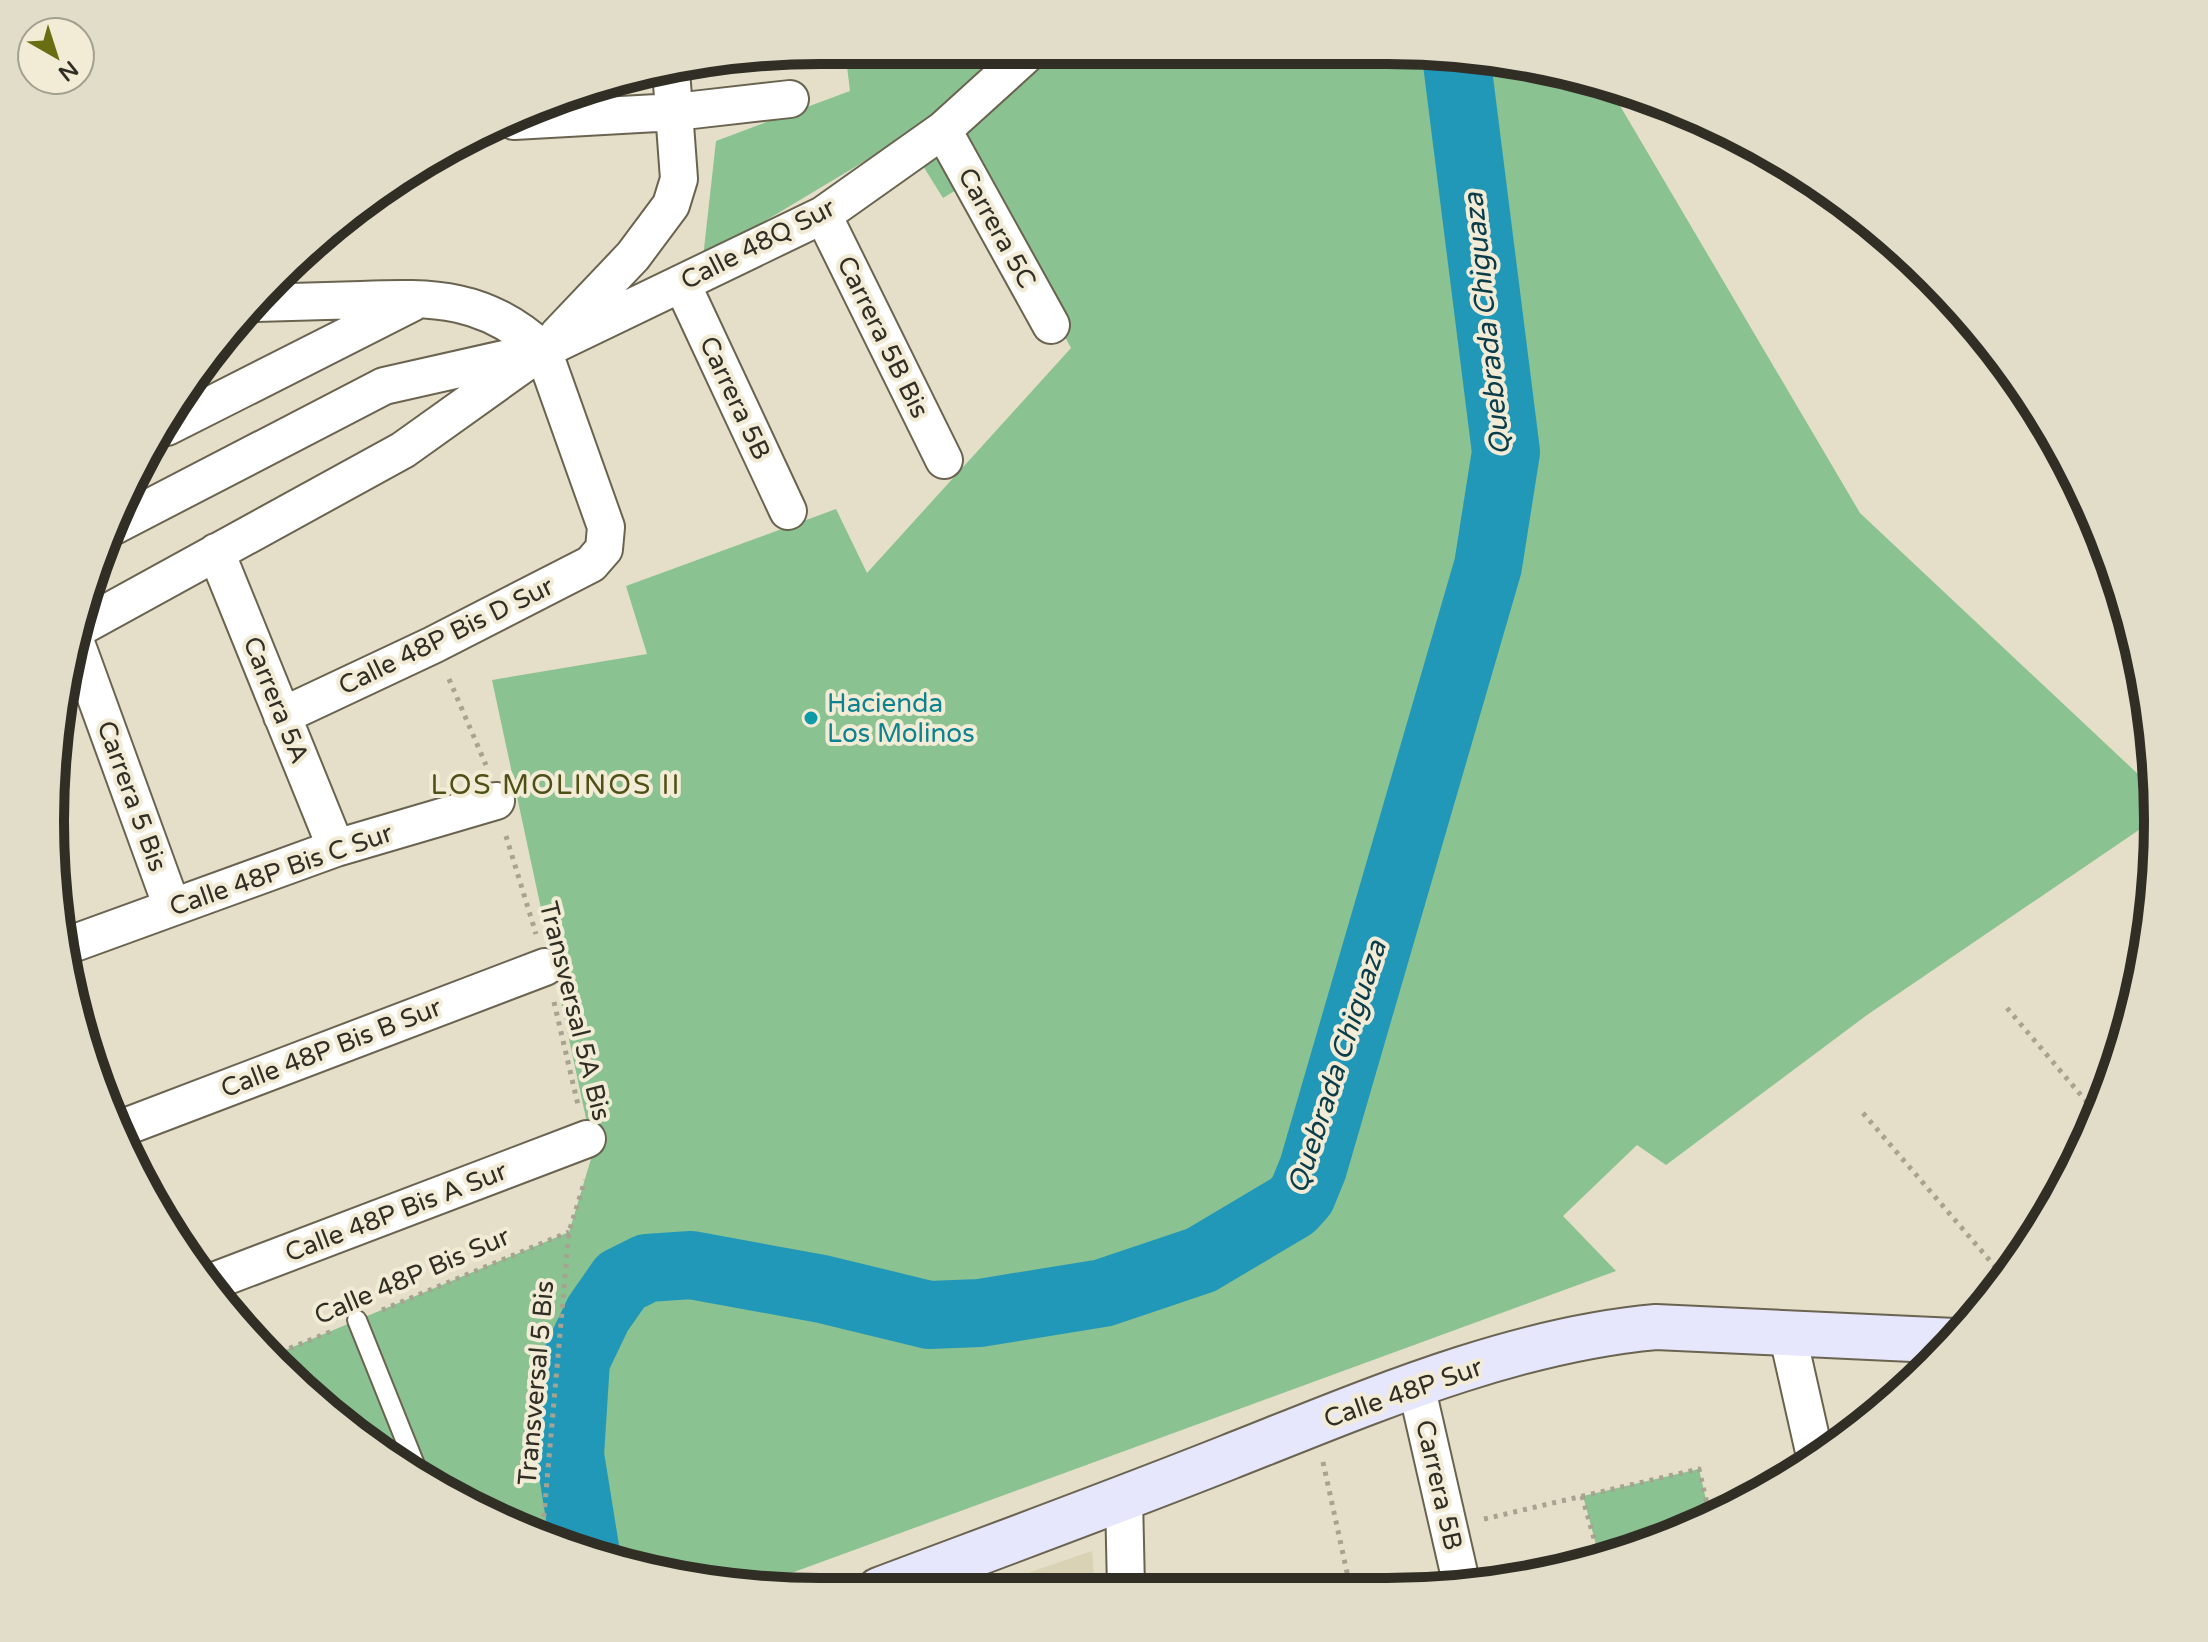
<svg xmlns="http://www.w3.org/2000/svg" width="2208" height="1642" font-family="'Varela Round',sans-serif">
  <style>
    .built { fill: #dad2b5 }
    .green { fill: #8bc291 }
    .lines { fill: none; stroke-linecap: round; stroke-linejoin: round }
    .river { stroke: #2298b9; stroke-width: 68 }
    .lane-casing { stroke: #696350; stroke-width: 22 }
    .street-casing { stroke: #696350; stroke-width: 40 }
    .secondary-casing { stroke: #696350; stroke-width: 48 }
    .path { stroke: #a7a391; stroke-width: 5; stroke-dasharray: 4 6; stroke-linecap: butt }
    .lane { stroke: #fff; stroke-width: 18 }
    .street { stroke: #fff; stroke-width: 36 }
    .secondary { stroke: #e6e6fd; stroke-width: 44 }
    .culture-dot { fill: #0f9aa8; stroke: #f2ecd6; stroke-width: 3 }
    .labels { text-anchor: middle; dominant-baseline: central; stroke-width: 8; stroke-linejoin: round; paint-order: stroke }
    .street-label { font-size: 26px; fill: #302e25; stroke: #f2ecd6 }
    .culture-label { font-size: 26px; fill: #0d838f; stroke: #f2ecd6; text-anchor: start }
    .water-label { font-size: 28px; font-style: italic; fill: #0a3c4a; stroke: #f2ecd6 }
    .neighbourhood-label { font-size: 28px; letter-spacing: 2px; fill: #4e5116; stroke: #f2ecd6 }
    .rim { fill: none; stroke: #302e25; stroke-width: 10 }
  </style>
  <rect width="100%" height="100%" fill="#e5dfc9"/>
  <path class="built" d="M 1092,1551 L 1095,1588 L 981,1589 Z"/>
  <path class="green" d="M 845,50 L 1437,52 L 1586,76 L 1609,87 L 1860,513 L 2156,791 L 2155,819 L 1867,1015 L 1666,1165 L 1637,1145 L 1563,1216 L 1616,1271 L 753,1587 L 574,1551 L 436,1489 L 313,1401 L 271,1356 L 569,1232 L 591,1159 L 590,1137 L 492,680 L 647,654 L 626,586 L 836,509 L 867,573 L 1071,348 L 979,176 L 943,198 L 905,137 L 703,258 L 716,141 L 850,91 Z
    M 1699,1469 L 1710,1517 L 1682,1533 L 1599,1556 L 1583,1496 Z"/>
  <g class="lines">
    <path class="river" d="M 586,1554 L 570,1455 L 576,1360 L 598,1314 L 621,1281 L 647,1268 L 691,1265 L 822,1289 L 929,1315 L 980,1313 L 1103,1293 L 1201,1260 L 1292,1206 L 1302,1195 L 1313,1168 L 1488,566 L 1506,452 L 1456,55"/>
    <g class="lane-casing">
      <path id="lane" d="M 357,1320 L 420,1477"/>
    </g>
    <g class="street-casing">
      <path id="street" d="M 514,121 L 675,112 L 790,99
        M 943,130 L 1051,325
        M 823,215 L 944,460
        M 682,284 L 788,511
        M 256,303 C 291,302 326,301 361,300 C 434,297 486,297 543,350 L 606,527 L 604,549 L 591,564 L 433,645 L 282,716
        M 558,335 L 633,256 L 671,205 L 679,179 L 671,70
        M 167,427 L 412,303
        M 114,526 L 384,386 L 526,354
        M 216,552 L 336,848
        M 79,628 L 403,450 L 543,350 L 823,215 L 943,130 L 1030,51
        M 75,640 L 172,907
        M 69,945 L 336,848 L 496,801
        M 117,1130 L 545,967
        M 206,1284 L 587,1139
        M 1787,1332 L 1815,1456
        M 1416,1385 L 1462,1586
        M 1124,1498 L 1126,1588"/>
    </g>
    <g class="secondary-casing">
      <path id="secondary" d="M 879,1590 C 996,1546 1113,1503 1229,1457 C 1366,1403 1510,1340 1656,1327 L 1955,1341"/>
    </g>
    <path class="path" d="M 449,679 L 486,765
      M 506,836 L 536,934
      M 554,1002 L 578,1105
      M 2007,1008 L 2097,1114
      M 1863,1113 L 2004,1277
      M 382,1310 L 569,1232
      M 271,1356 L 332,1331
      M 1323,1462 L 1350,1586
      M 1582,1496 L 1599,1556
      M 1484,1519 L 1699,1469 L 1710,1517
      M 542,1537 L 569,1232 L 585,1180"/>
    <use href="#lane" class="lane"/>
    <use href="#street" class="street"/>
    <use href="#secondary" class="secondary"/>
  </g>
  <circle class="culture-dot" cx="811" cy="718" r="8"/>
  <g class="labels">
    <g class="street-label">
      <text transform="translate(997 228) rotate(61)">Carrera 5C</text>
      <text transform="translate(758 244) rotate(-27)">Calle 48Q Sur</text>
      <text transform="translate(883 337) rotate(64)">Carrera 5B Bis</text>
      <text transform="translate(735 398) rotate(65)">Carrera 5B</text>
      <text transform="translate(446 636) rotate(-26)">Calle 48P Bis D Sur</text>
      <text transform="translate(276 700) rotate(68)">Carrera 5A</text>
      <text transform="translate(132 796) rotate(70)">Carrera 5 Bis</text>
      <text transform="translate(281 870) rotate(-19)">Calle 48P Bis C Sur</text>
      <text transform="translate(575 1011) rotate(76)">Transversal 5A Bis</text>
      <text transform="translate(331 1048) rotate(-21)">Calle 48P Bis B Sur</text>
      <text transform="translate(396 1212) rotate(-21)">Calle 48P Bis A Sur</text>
      <text transform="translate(412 1276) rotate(-23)">Calle 48P Bis Sur</text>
      <text transform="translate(536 1383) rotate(-85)">Transversal 5 Bis</text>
      <text transform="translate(1403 1393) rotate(-19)">Calle 48P Sur</text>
      <text transform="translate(1439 1485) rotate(77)">Carrera 5B</text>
    </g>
    <g class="culture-label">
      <text x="827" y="703">Hacienda<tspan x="827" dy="30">Los Molinos</tspan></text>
    </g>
    <g class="water-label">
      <text transform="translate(1487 324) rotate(-96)">Quebrada Chiguaza</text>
      <text transform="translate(1337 1067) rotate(-72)">Quebrada Chiguaza</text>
    </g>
    <g class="neighbourhood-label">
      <text x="556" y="785">LOS MOLINOS II</text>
    </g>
  </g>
  <path d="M0 0H2208V1642H0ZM821 64H1387A757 757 0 0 1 2144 821V821A757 757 0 0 1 1387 1578H821A757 757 0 0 1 64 821V821A757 757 0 0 1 821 64Z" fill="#e2ddc8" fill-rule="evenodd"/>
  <path class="rim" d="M821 64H1387A757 757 0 0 1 2144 821V821A757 757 0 0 1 1387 1578H821A757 757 0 0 1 64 821V821A757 757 0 0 1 821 64Z"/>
  <g transform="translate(56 56) rotate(141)"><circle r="38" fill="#f2ecd6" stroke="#a4a08f" stroke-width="2"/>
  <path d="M0-6L14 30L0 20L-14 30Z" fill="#6a6e12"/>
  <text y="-12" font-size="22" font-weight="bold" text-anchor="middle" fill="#302e25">N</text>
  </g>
</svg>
